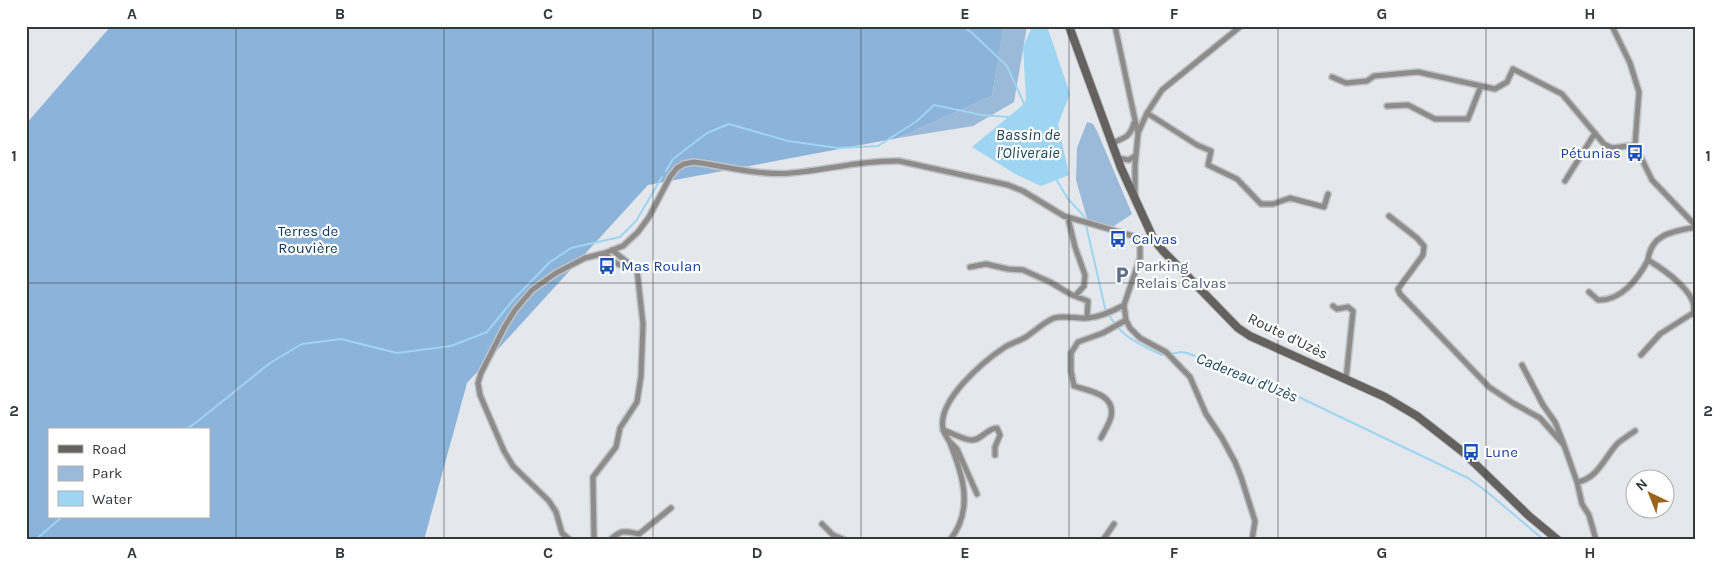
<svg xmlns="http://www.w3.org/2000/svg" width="1722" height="566" font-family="Karla,sans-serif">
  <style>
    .green { fill: #9bbad9 }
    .forest { fill: #8cb3d9; fill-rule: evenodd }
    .water { fill: #9ed5f2 }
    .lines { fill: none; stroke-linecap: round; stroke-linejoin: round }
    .stream { stroke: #9ed5f2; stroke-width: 2 }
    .minor-casing { stroke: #c1c4c7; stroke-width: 8 }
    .secondary-casing { stroke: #c1c4c7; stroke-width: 10 }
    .minor { stroke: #8e8c8b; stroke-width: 5 }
    .secondary { stroke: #64615f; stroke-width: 8 }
    .grid { fill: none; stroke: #363739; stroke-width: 1; stroke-opacity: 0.55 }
    .labels { text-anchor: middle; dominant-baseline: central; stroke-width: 4.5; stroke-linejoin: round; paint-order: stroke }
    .transit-label { font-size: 15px; fill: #164399; stroke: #fff; text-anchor: start }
    .park-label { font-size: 15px; fill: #0f3b60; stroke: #fff }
    .service-label { font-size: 15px; fill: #4e5e75; stroke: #fff; text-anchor: start }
    .street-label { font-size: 15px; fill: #363739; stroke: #fff }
    .water-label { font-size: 16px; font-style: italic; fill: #1a475c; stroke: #fff }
    .neatline { fill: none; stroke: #363739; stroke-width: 2 }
    .grid-label { font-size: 16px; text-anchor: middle; font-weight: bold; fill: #363739 }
  </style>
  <rect width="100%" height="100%" fill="#e4e7eb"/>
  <path class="green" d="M 1004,26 L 1027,26 L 1014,102 L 973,126 L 898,138 L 992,96 Z
    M 1087,122 L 1093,124 L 1097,131 L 1132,214 L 1111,228 L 1088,222 L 1076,180 L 1077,148 Z"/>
  <path class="forest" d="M 111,26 L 1004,26 L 992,96 L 898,138 L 648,185 L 467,383 L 424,540 L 26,540 L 26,124 ZM 49,430 L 209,430 L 209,517 L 49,517 Z"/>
  <path class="water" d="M 1031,26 L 1047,26 L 1070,94 L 1058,124 L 1069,175 L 1041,186 L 1017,175 L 972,147 L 1024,104 L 1026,98 L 1023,47 L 1031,29 Z"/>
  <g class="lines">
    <path class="stream" d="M 962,26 L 971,32 L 1007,66 L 1025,106
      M 26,28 L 35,26
      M 666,171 L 673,159 L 707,133 L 729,124 L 788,141 L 838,148 L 878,146 L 917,121 L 934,105 L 982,115 L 1008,117
      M 1056,179 L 1068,199 L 1084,216 L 1105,308 C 1119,336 1135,342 1162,355 L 1165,354
      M 1170,354 L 1181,352 L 1187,353 L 1282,389 L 1468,478 L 1486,491 L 1544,540
      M 185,430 L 198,421 L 270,363 L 302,344 L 341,339 L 397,353 L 451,346 L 487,332 L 513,300 L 550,262 L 571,248 L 620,237 L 636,221 L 662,177
      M 35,540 L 62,517"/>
    <g class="minor-casing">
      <path id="minor" d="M 1115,26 L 1138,134 L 1135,165 L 1135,196
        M 1612,26 L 1630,63 L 1639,92 L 1635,145 L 1652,180 L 1696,226
        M 1332,77 L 1346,83 L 1367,81 L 1374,76 L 1418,72 L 1495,89 L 1507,82 L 1513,69 L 1562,94 L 1604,144 L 1612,148 L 1635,145
        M 1387,106 L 1408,105 L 1435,119 L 1468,119 L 1481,86
        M 1147,113 L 1197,145 L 1211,151 L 1208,165 L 1237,179 L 1261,204 L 1273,204 L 1290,198 L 1324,207 L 1328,194
        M 1138,133 L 1147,113 L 1162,90 L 1241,26
        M 1112,143 C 1125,138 1130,137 1134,123
        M 1117,158 L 1129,160 L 1136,155
        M 1565,181 L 1595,133
        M 1389,216 L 1417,238 L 1424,246 L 1423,255 L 1398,289 L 1400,294 L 1489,387 L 1513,403 L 1540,418 L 1564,445 L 1577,482 L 1582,504 L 1589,515 L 1596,540
        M 1068,218 L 1075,247 L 1085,275 L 1084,286 L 1075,296
        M 1140,238 L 1140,258 L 1124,305 L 1126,320 L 1130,328 L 1140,338 L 1166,352 L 1190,377 L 1206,414 L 1222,438 L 1235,462 L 1241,477 L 1255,521 L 1252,540
        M 605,253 C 614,264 620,266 633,268
        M 1648,260 C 1651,233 1675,231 1696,227
        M 970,267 L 986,264 L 1008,269 L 1023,270 L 1050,282 L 1072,295 L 1088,301 L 1087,318
        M 1589,292 L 1598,300 C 1621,301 1638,279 1648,260 C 1663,269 1700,294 1693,313 L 1696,316
        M 1333,306 L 1337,309 L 1348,307 L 1353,311 L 1346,379
        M 1641,355 L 1660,334 L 1693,313
        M 1522,365 L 1543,405 L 1555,422 L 1563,442
        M 943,430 C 950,432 964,440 971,440 C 981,441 987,428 997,428 L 1000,435 L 995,447 L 995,455
        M 1101,438 C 1104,432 1109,424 1111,417 C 1116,394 1089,391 1074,386 L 1071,371 L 1071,353 L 1078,342 L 1103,333 L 1126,320
        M 951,443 L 957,449 L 977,494
        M 1577,482 C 1598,479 1605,456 1618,443 C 1623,439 1629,435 1635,431
        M 822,524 L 833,535 L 845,540
        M 570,540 L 562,533 L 556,512 L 549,501 L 513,466 L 504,451 L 480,395 L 478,383 L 481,373 L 505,326 L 515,310 L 532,290 L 556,273 L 585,258 L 605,253 L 623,246 L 638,232 L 649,217 L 670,177 L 677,168 L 684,164 L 694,162 C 723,166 762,176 791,173 C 827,170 862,160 899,161 L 1008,185 L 1023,191 L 1064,216 L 1140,238 L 1154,240
        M 594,540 L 593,477 L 616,447 L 620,428 L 637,402 L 641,376 L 643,324 L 637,270 L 612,250
        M 610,540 C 622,529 624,531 639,534 L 671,508
        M 950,540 C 974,510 963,475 950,443 C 948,438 944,434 943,429 C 937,400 984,361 1005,347 C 1012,343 1019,341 1026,337 C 1035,331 1044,322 1054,318 C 1064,315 1078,319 1088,318 C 1101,317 1113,311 1124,305
        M 1103,540 L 1114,524"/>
    </g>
    <g class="secondary-casing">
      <path id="secondary" d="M 1069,26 L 1121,168 L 1154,240 L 1164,252 L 1238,328 L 1250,336 L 1385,397 L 1417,416 L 1463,452 L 1529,516 L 1558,540"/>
    </g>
    <use href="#minor" class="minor"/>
    <use href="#secondary" class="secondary"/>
  </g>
  <path class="grid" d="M 236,26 L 236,540M 444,26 L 444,540M 653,26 L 653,540M 861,26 L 861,540M 1069,26 L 1069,540M 1278,26 L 1278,540M 1486,26 L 1486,540M 26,283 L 1696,283"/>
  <defs>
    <g id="bus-bare" transform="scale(1.35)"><path d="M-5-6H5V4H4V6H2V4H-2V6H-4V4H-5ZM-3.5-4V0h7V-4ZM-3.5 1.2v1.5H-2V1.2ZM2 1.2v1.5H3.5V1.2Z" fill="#1a4fb4" stroke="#fff" stroke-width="2.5" paint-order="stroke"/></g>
    <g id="parking-bare" transform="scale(1.35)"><path d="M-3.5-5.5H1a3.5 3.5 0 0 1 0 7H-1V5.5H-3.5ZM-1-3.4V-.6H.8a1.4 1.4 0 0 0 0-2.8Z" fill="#5c6f8a" stroke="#fff" stroke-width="2.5" paint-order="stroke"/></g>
  </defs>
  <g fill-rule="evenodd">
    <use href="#bus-bare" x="1635" y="153"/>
    <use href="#bus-bare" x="1118" y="239"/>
    <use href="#bus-bare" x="607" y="266"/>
    <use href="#parking-bare" x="1122" y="275"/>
    <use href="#bus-bare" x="1471" y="452"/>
  </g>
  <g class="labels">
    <g class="transit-label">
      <text x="1621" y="153" text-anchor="end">Pétunias</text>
      <text x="1132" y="239">Calvas</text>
      <text x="621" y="266">Mas Roulan</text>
      <text x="1485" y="452">Lune</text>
    </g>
    <g class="park-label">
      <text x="308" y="231">Terres de<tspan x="308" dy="17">Rouvière</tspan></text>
    </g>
    <g class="service-label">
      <text x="1136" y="266">Parking<tspan x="1136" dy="17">Relais Calvas</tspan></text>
    </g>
    <g class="street-label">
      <text transform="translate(1288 336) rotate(26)">Route d'Uzès</text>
    </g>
    <g class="water-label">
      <text x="1028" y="134">Bassin de<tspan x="1028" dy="18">l'Oliveraie</tspan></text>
      <text transform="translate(1247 377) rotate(22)">Cadereau d'Uzès</text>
    </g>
  </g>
  <rect width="1722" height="566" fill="none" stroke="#ffffff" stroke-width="55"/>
  <rect x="48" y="428" width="162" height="90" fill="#ffffff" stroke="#afafb0"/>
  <rect x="58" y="445" width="25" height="8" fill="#64615f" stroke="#afafb0"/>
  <text x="92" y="454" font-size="15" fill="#363739">Road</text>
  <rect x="58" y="466" width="25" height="15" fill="#9bbad9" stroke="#afafb0"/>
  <text x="92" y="478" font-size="15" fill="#363739">Park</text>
  <rect x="58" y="491" width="25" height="15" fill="#9ed5f2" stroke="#afafb0"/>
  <text x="92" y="504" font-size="15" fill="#363739">Water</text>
  <g transform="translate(1650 494) rotate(317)"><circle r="24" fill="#ffffff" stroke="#afafb0"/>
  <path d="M0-4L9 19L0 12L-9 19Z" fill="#9c661f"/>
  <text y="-8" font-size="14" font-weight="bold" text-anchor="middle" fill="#363739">N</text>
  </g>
  <rect x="28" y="28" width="1666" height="510" class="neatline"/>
  <g class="grid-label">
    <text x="132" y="19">A</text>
    <text x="340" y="19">B</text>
    <text x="548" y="19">C</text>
    <text x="757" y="19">D</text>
    <text x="965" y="19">E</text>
    <text x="1174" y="19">F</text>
    <text x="1382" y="19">G</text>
    <text x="1590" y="19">H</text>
    <text x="14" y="161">1</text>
    <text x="1708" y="161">1</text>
    <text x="14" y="416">2</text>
    <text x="1708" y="416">2</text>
    <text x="132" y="558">A</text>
    <text x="340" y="558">B</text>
    <text x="548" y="558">C</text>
    <text x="757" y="558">D</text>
    <text x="965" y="558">E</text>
    <text x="1174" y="558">F</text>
    <text x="1382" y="558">G</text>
    <text x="1590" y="558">H</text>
  </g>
</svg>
